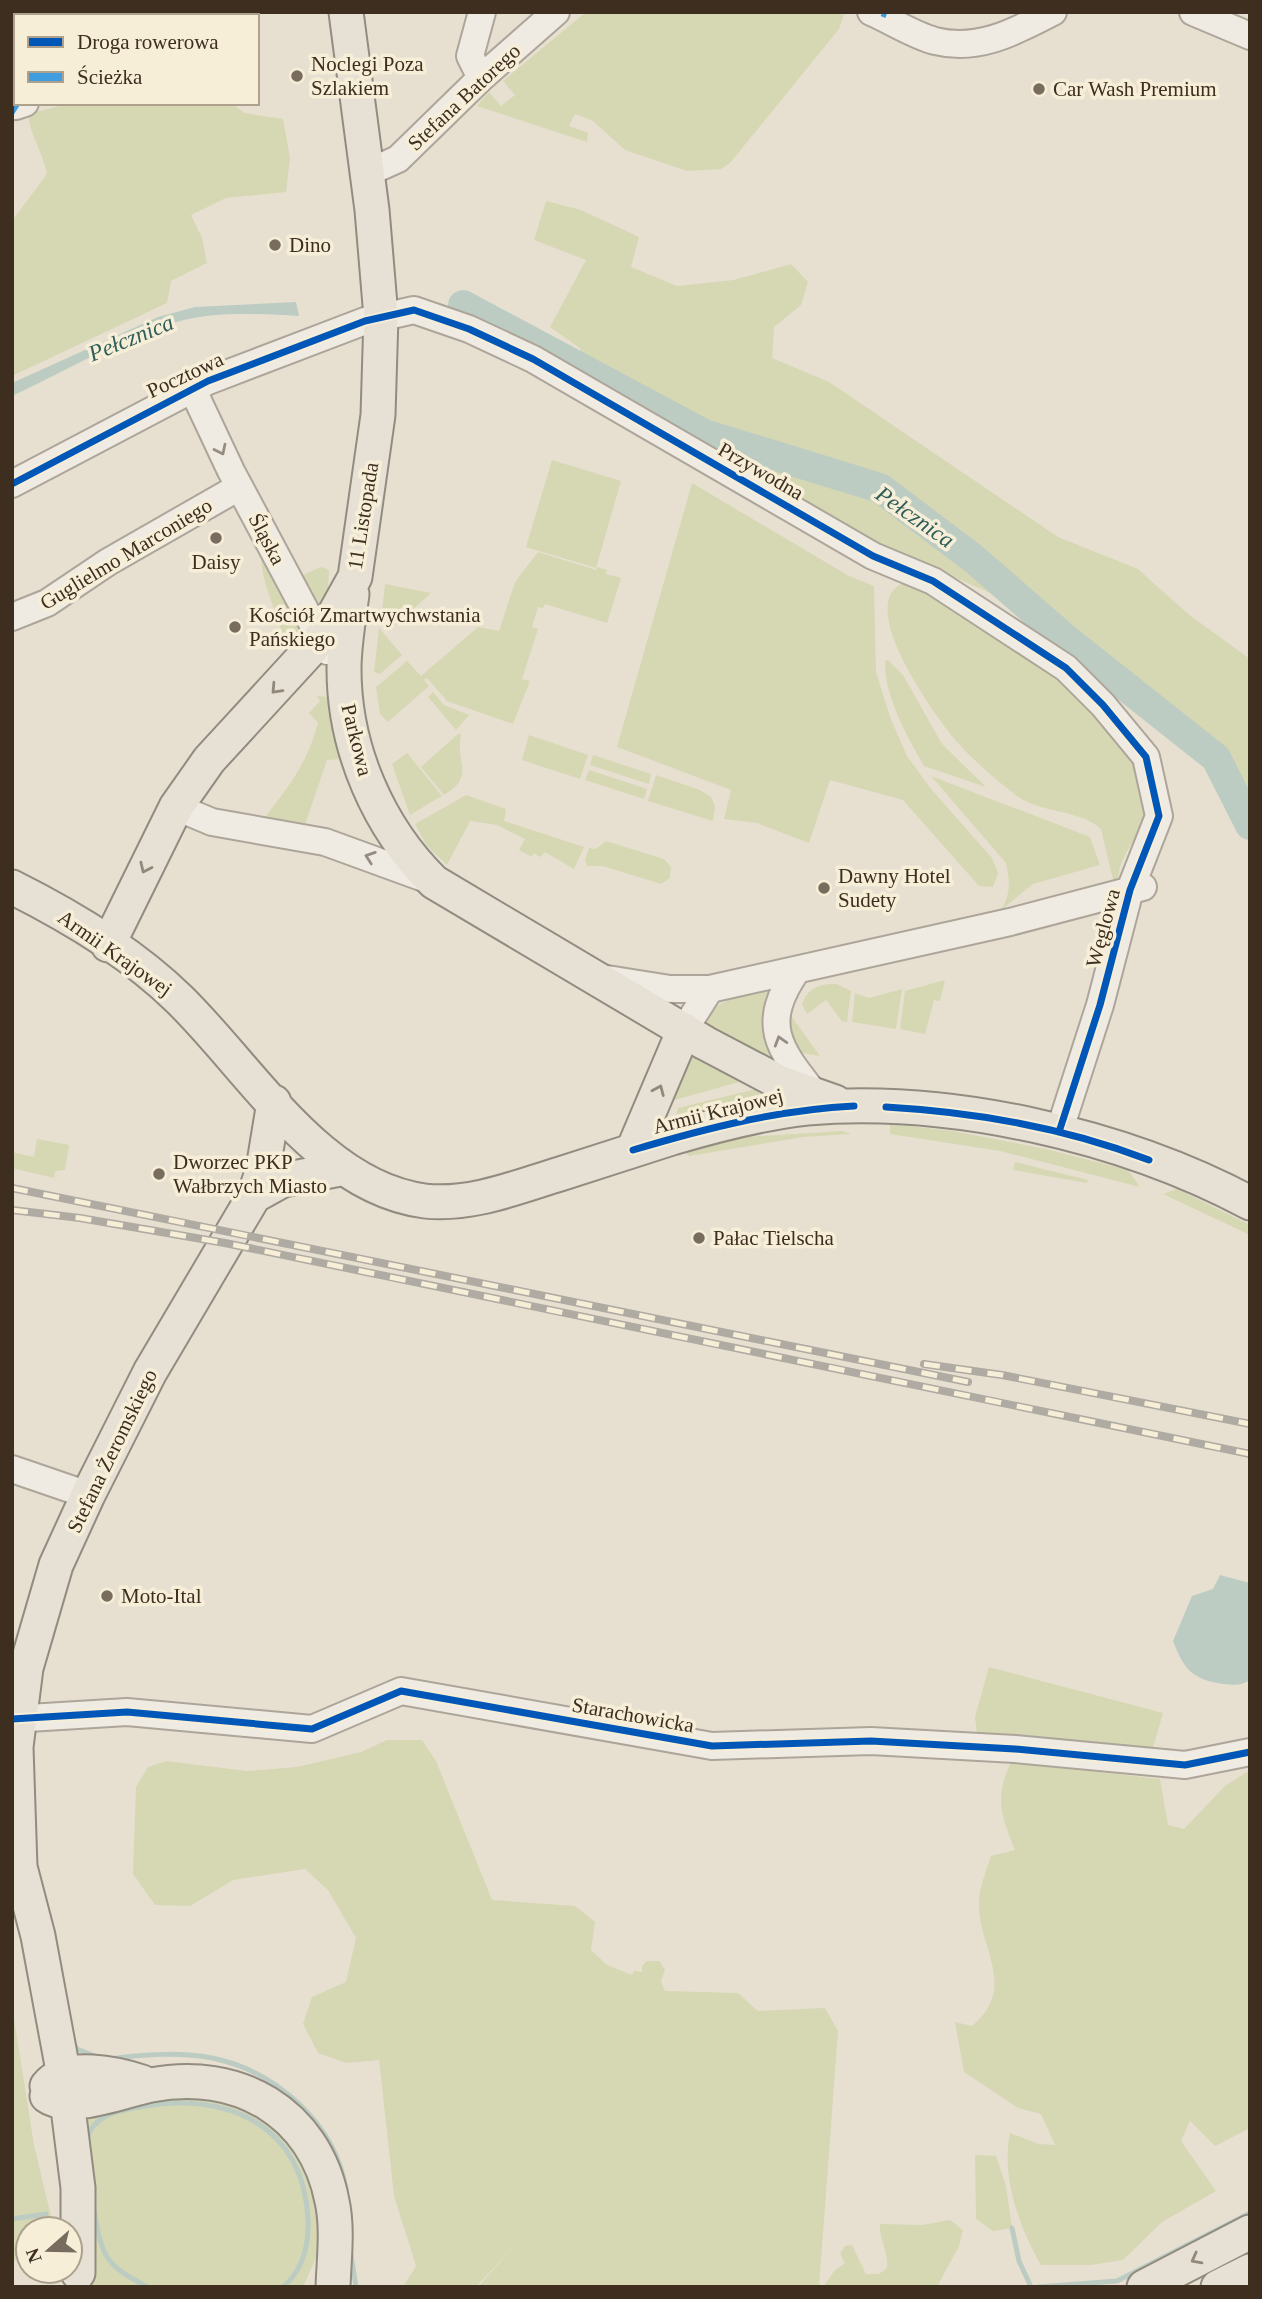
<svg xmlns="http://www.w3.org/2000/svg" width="1262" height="2299" font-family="Georgia,serif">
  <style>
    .green { fill: #d6d7b3 }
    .water { fill: #bcccc2 }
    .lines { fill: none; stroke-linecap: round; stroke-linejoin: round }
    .stream { stroke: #bcccc2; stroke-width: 5 }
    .river { stroke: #bcccc2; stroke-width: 30 }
    .minor-casing { stroke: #ada599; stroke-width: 30 }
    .major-casing { stroke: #928b80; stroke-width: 37 }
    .minor { stroke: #efebe3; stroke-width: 26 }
    .major { stroke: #e6e1d4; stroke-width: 33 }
    .rail-casing { stroke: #afaaa2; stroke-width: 8 }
    .rail { stroke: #f7eed8; stroke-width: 5; stroke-dasharray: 16; stroke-linecap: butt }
    .quiet { stroke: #3f9de0; stroke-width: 5; stroke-dasharray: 10 5; stroke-linecap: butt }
    .cycleway-casing { stroke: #f7eed8; stroke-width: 11 }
    .cycleway { stroke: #0057b8; stroke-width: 7 }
    .oneway { stroke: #968c82 }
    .oneway2 { stroke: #92887a }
    .poi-dot { fill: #786c5e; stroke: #f7eed8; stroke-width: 2.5 }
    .labels { text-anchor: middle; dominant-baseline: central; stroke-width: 7; stroke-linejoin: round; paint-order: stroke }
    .poi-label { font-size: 21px; fill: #3d2e20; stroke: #f7eed8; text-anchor: start }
    .street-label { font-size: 21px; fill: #3d2e20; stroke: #f7eed8 }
    .water-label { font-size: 23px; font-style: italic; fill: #2f5d5a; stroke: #f7eed8 }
  </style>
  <rect width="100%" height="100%" fill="#e7e0d1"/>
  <path class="green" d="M 586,12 L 839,12 L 844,15 L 839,29 L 730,163 L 721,169 L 687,171 L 625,150 L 593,121 L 575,114 L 569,126 L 588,133 L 587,142 L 477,106 L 489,92 L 501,106 L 515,95 L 503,81 Z
    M 71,103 L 230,103 L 245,113 L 283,119 L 290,158 L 286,192 L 226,198 L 191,215 L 202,238 L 207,263 L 171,281 L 167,303 L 12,376 L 12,221 L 47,174 C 43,152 30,136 28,114 Z
    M 546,201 L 581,210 L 639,237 L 631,267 L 677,286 L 734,280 L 791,264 L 808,282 L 801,305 L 774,327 L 772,358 L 829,382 L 1058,537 L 1138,569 L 1188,614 L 1250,659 L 1250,838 L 1231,811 L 1219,767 L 1192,733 L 995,595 L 843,529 L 658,414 L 571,365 L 581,349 L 550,327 L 586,260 L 534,240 Z
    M 552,460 L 621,481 L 596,568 L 526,547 Z
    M 692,483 L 849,576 L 874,586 L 876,672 L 890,717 L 907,756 L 931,789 L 992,858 L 998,873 L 993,887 L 979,886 L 903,800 L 830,780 L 809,843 L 757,823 L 724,819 L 731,790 L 617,747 Z
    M 261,552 L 308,623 L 296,639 L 283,637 C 276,608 260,581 261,552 Z
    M 538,552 L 596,570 L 597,567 L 607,570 L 606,574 L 621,578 L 607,623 L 545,604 L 543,608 L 538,607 L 532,627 L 538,629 L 522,679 L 530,681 L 513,724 L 447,701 L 427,678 L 424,680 L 429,686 L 388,722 L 380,714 L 376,687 L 407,661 L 421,676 L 478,627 L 499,631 L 515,582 Z
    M 321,567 L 329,570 L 328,587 L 316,616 L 295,584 L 305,574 Z
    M 914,580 L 1041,665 L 1084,703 L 1137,767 L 1155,812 C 1140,834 1114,859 1119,887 L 1115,888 L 1101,829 C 1079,809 1040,813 1017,796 C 996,780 975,762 957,742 C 935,716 843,591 914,580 Z
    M 385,584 L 431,593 L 389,631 L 381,621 Z
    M 379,628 L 402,655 L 380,674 L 374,672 Z
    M 888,660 L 903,675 L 942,744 L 986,787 L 924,766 C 907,736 884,696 885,661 Z
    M 433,692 L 444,705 L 469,715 L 456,730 L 428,697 Z
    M 317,696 L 328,697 L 330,701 L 341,759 L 327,760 L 305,825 L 265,817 C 289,787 308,761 318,723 L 309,713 L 320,701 Z
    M 458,734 L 461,734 C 455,764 476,776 444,795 L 421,767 Z
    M 529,735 L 588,755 L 580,779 L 522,760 Z
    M 407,753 L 442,796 L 410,815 L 392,764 Z
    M 593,755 L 651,774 L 649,784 L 590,765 Z
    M 589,770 L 647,789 L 644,799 L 585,780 Z
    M 656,775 L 700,790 L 711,797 L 715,806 L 713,821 L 648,801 Z
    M 931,776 L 1090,837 L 1100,865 L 1033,884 L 1001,910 C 1011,894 1010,881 1006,863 Z
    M 466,795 L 506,809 L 504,821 L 584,847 L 574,869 L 545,852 L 540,857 L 534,853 L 532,857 L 519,850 L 525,839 L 497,825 L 470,821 L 447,865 L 427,846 L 415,824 Z
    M 606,841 L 664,859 L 671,867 L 670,878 L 661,884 L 603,866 L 587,866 L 585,860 L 589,848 L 596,849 Z
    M 945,980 L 940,1001 L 934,1000 L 925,1034 L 900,1029 L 905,991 Z
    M 780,983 L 773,1051 L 760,1059 L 702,1026 L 704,1015 C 728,997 750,990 780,983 Z
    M 837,984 L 851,991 L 847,1022 L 842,1021 L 826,1000 L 807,1014 L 802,1004 C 807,988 821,983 837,984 Z
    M 902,989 L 896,1029 L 852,1022 L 855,993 L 869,998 Z
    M 789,1013 L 820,1056 L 789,1051 Z
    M 687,1048 L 746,1080 L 664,1103 Z
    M 760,1088 L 759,1096 L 676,1117 L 678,1108 Z
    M 890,1124 L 953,1131 L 1046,1149 L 1128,1170 L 1140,1187 L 1000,1151 L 890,1134 Z
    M 842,1131 L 851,1134 L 803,1137 L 689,1156 L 686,1153 L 744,1137 Z
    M 37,1139 L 69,1145 L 65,1170 L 55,1171 L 54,1178 L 12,1168 L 12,1152 L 34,1157 Z
    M 1015,1162 L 1088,1180 L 1087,1183 L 1013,1170 Z
    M 1177,1189 L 1250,1225 L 1250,1235 L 1163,1194 Z
    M 989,1667 L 1163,1713 L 1152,1751 L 977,1734 L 975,1717 Z
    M 387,1740 L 422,1740 L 436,1761 L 492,1900 L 575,1906 L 595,1922 L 591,1950 L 607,1965 L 632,1975 L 634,1971 L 642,1972 L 642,1966 L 647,1961 L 659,1961 L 665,1970 L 661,1981 L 665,1991 L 738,1993 L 758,2011 L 825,2008 L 838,2031 L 819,2287 L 478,2287 L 515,2245 L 476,2287 L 403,2287 L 416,2266 L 394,2196 L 379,2060 L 346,2063 L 318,2053 L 303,2024 L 312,1997 L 346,1982 L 356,1938 L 328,1890 L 305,1869 L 233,1880 L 190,1906 L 155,1905 L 133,1874 L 136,1787 L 148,1767 L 166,1761 L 247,1771 L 297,1767 L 361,1752 Z
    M 1011,1762 L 1160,1779 L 1168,1825 L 1184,1829 L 1225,1786 L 1250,1770 L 1250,2128 L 1215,2146 L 1190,2121 L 1181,2141 L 1216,2191 L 1162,2222 L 1123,2260 L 1091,2265 L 1041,2265 C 1019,2227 1001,2177 1010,2133 L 1039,2144 L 1055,2145 L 1041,2114 L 1018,2108 L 964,2072 L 955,2022 L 972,2026 C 1020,1986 976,1946 979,1899 C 980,1885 987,1869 991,1856 L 1015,1850 C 1001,1815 994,1798 1011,1762 Z
    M 12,2006 L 34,2145 L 54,2229 L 28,2229 L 28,2244 L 12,2264 Z
    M 189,2093 L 263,2114 L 313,2174 L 321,2231 L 315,2260 L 303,2287 L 90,2287 L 83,2119 L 87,2114 Z
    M 975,2155 L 996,2156 L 1006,2186 L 1012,2228 L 993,2231 L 976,2219 Z
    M 950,2220 L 963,2230 L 959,2246 L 937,2287 L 823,2287 L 835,2270 L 845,2263 L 840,2254 L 845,2246 L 852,2245 L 866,2274 L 879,2274 L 887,2268 C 889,2252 879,2240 880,2224 L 922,2225 Z"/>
  <path class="water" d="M 296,302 L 299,316 C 262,314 216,311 180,321 C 122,337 66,371 12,396 L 12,383 L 158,317 L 195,307 Z
    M 1220,1575 L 1250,1583 L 1250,1680 C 1240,1686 1235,1685 1223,1684 C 1192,1679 1184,1670 1173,1641 L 1192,1596 L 1213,1589 Z"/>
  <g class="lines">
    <path class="stream" d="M 73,2043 L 77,2049 L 97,2057
      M 110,2059 C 141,2054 181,2052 212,2058 C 276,2071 336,2124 346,2190
      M 86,2141 C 93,2115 116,2111 140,2107 C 225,2091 303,2123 308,2219 C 309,2244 303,2270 283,2287
      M 94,2210 C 102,2256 104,2265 148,2287
      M 12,2219 L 46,2214
      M 1012,2228 L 1019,2261 L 1031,2287
      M 351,2255 L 356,2287
      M 1038,2287 L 1117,2281 L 1250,2213"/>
    <path class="river" d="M 463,305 L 704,434 L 880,488 L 974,559 L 1067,640 L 1216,758 L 1250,825"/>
    <g class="minor-casing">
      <path id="minor" d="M 871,12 C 892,21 913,35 935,41 C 979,52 1016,31 1053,12
        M 1193,12 L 1250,36
        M 230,16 L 235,12
        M 481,78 L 470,56 L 482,12
        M 12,102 L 16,106 L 25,103
        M 367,173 L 398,159 L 481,78 L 556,12
        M 192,388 L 231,471 L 327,651
        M 12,484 L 208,381 L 365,321 L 414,310 L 469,329 L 533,359 L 873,556 L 933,581 L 1066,668 L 1103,705 L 1146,757 L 1159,816 L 1130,890 L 1100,1005 L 1059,1132
        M 12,617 L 47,603 L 108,562 L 239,487
        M 176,807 L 212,822 L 325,842 L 432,881
        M 797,970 C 758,1026 780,1050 817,1097
        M 601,978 L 670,989 L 710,989 L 1010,922 L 1143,887
        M 684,1030 L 710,989
        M 12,1469 L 88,1495
        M 12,1719 L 127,1712 L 312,1729 L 401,1691 L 712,1746 L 871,1741 L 1015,1749 L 1185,1765 L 1250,1752"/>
    </g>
    <g class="major-casing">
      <path id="major" d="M 352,594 C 349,618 344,644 344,669 C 344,748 378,827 434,882 L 705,1043 L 781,1083 L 835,1102
        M 12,887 C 70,916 132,953 179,999 C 250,1068 320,1188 425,1201 C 471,1206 517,1187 560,1174 C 597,1162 635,1150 672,1138 C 716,1125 762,1113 807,1108 C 951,1096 1122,1135 1250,1203
        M 108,945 L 176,807 L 209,760 L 321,638 L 355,577 L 378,415 L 381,317 L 372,210 L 346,12
        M 633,1150 L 684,1030
        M 254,1196 L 283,1180 L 340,1169
        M 47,2086 C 66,2062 118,2074 142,2082
        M 47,2096 C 70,2113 125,2090 151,2085 C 237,2068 315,2112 332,2201 C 338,2228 334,2259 333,2287
        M 78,2273 L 78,2188 L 64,2076 L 38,1936 L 20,1867 L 16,1747 L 26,1668 L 56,1565 L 88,1495 L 150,1372 L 254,1196 L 263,1169 L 274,1102
        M 1144,2287 L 1250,2232
        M 1218,2287 L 1250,2271"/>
    </g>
    <use href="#minor" class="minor"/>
    <use href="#major" class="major"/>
    <g class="rail-casing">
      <path id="rail" d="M 12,1188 L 968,1382
        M 12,1210 L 80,1218 L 225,1243 L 1250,1454
        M 924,1364 L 1002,1375 L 1250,1424"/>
    </g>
    <use href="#rail" class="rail"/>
    <path class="quiet" d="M 883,17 L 885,12
      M 12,113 L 17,105"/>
    <g class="cycleway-casing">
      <path id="cycleway" d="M 12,484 L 208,381 L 365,321 L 414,310 L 469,329 L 533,359 L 873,556 L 933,581 L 1066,668 L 1103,705 L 1146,757 L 1159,816 L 1130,890 L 1100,1005 L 1059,1132
        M 886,1107 C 974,1112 1066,1128 1149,1160
        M 633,1150 C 707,1128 777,1110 854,1106
        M 12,1719 L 127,1712 L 312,1729 L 401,1691 L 712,1746 L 871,1741 L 1015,1749 L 1185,1765 L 1250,1752"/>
    </g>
    <use href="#cycleway" class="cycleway"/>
  </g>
  <defs><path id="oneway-chevron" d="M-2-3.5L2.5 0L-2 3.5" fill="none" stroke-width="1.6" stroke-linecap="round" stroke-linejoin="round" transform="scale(1.75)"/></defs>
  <g class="oneway">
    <use href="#oneway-chevron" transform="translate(221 450) rotate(64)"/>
    <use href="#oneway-chevron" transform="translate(370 857) rotate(-161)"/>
    <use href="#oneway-chevron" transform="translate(780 1041) rotate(-107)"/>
  </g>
  <g class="oneway2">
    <use href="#oneway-chevron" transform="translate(276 689) rotate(133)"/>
    <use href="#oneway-chevron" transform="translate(145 868) rotate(115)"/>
    <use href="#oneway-chevron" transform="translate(659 1090) rotate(-67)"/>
    <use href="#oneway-chevron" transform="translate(1196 2259) rotate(152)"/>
  </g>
  <g class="poi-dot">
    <circle cx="297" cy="76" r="7"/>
    <circle cx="1039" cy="89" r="7"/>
    <circle cx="275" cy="245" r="7"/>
    <circle cx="216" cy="538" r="7"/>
    <circle cx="235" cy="627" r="7"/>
    <circle cx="824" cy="888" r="7"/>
    <circle cx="159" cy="1174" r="7"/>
    <circle cx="699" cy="1238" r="7"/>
    <circle cx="107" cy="1596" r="7"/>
  </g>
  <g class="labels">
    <g class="poi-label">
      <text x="311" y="64">Noclegi Poza<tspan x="311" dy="24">Szlakiem</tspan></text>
      <text x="1053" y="89">Car Wash Premium</text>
      <text x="289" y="245">Dino</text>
      <text x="216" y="562" text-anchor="middle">Daisy</text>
      <text x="249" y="615">Kościół Zmartwychwstania<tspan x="249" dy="24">Pańskiego</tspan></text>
      <text x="838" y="876">Dawny Hotel<tspan x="838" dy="24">Sudety</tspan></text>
      <text x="173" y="1162">Dworzec PKP<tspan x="173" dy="24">Wałbrzych Miasto</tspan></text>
      <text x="713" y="1238">Pałac Tielscha</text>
      <text x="121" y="1596">Moto-Ital</text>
    </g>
    <g class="street-label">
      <text transform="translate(464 97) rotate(-43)">Stefana Batorego</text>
      <text transform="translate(185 375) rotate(-25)">Pocztowa</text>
      <text transform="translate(761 471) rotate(30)">Przywodna</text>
      <text transform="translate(363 516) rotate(-81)">11 Listopada</text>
      <text transform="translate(267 539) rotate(62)">Śląska</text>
      <text transform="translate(126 554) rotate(-31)">Guglielmo Marconiego</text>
      <text transform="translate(357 740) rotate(76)">Parkowa</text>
      <text transform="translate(1103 928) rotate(-75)">Węglowa</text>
      <text transform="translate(115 953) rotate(35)">Armii Krajowej</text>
      <text transform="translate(718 1111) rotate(-14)">Armii Krajowej</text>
      <text transform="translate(112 1451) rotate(-64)">Stefana Żeromskiego</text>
      <text transform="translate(633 1715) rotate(10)">Starachowicka</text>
    </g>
    <g class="water-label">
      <text transform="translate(131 338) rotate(-22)">Pełcznica</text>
      <text transform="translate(915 517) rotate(35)">Pełcznica</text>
    </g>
  </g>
  <rect width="1262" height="2299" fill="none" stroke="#3d2e20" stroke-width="28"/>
  <rect x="14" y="14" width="245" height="91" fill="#f7eed8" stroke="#ada18e" stroke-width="2"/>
  <rect x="28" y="37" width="35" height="10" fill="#0057b8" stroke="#ada18e" stroke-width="2"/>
  <text x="77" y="49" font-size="21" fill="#3d2e20">Droga rowerowa</text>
  <rect x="28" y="72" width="35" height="10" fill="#3f9de0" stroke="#ada18e" stroke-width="2"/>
  <text x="77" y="84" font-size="21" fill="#3d2e20">Ścieżka</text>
  <g transform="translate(49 2250) rotate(250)"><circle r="33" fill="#f7eed8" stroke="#ada18e" stroke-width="2"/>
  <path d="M0-5L12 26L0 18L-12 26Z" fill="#786c5e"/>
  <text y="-10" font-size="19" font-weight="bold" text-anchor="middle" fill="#3d2e20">N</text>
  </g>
</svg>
